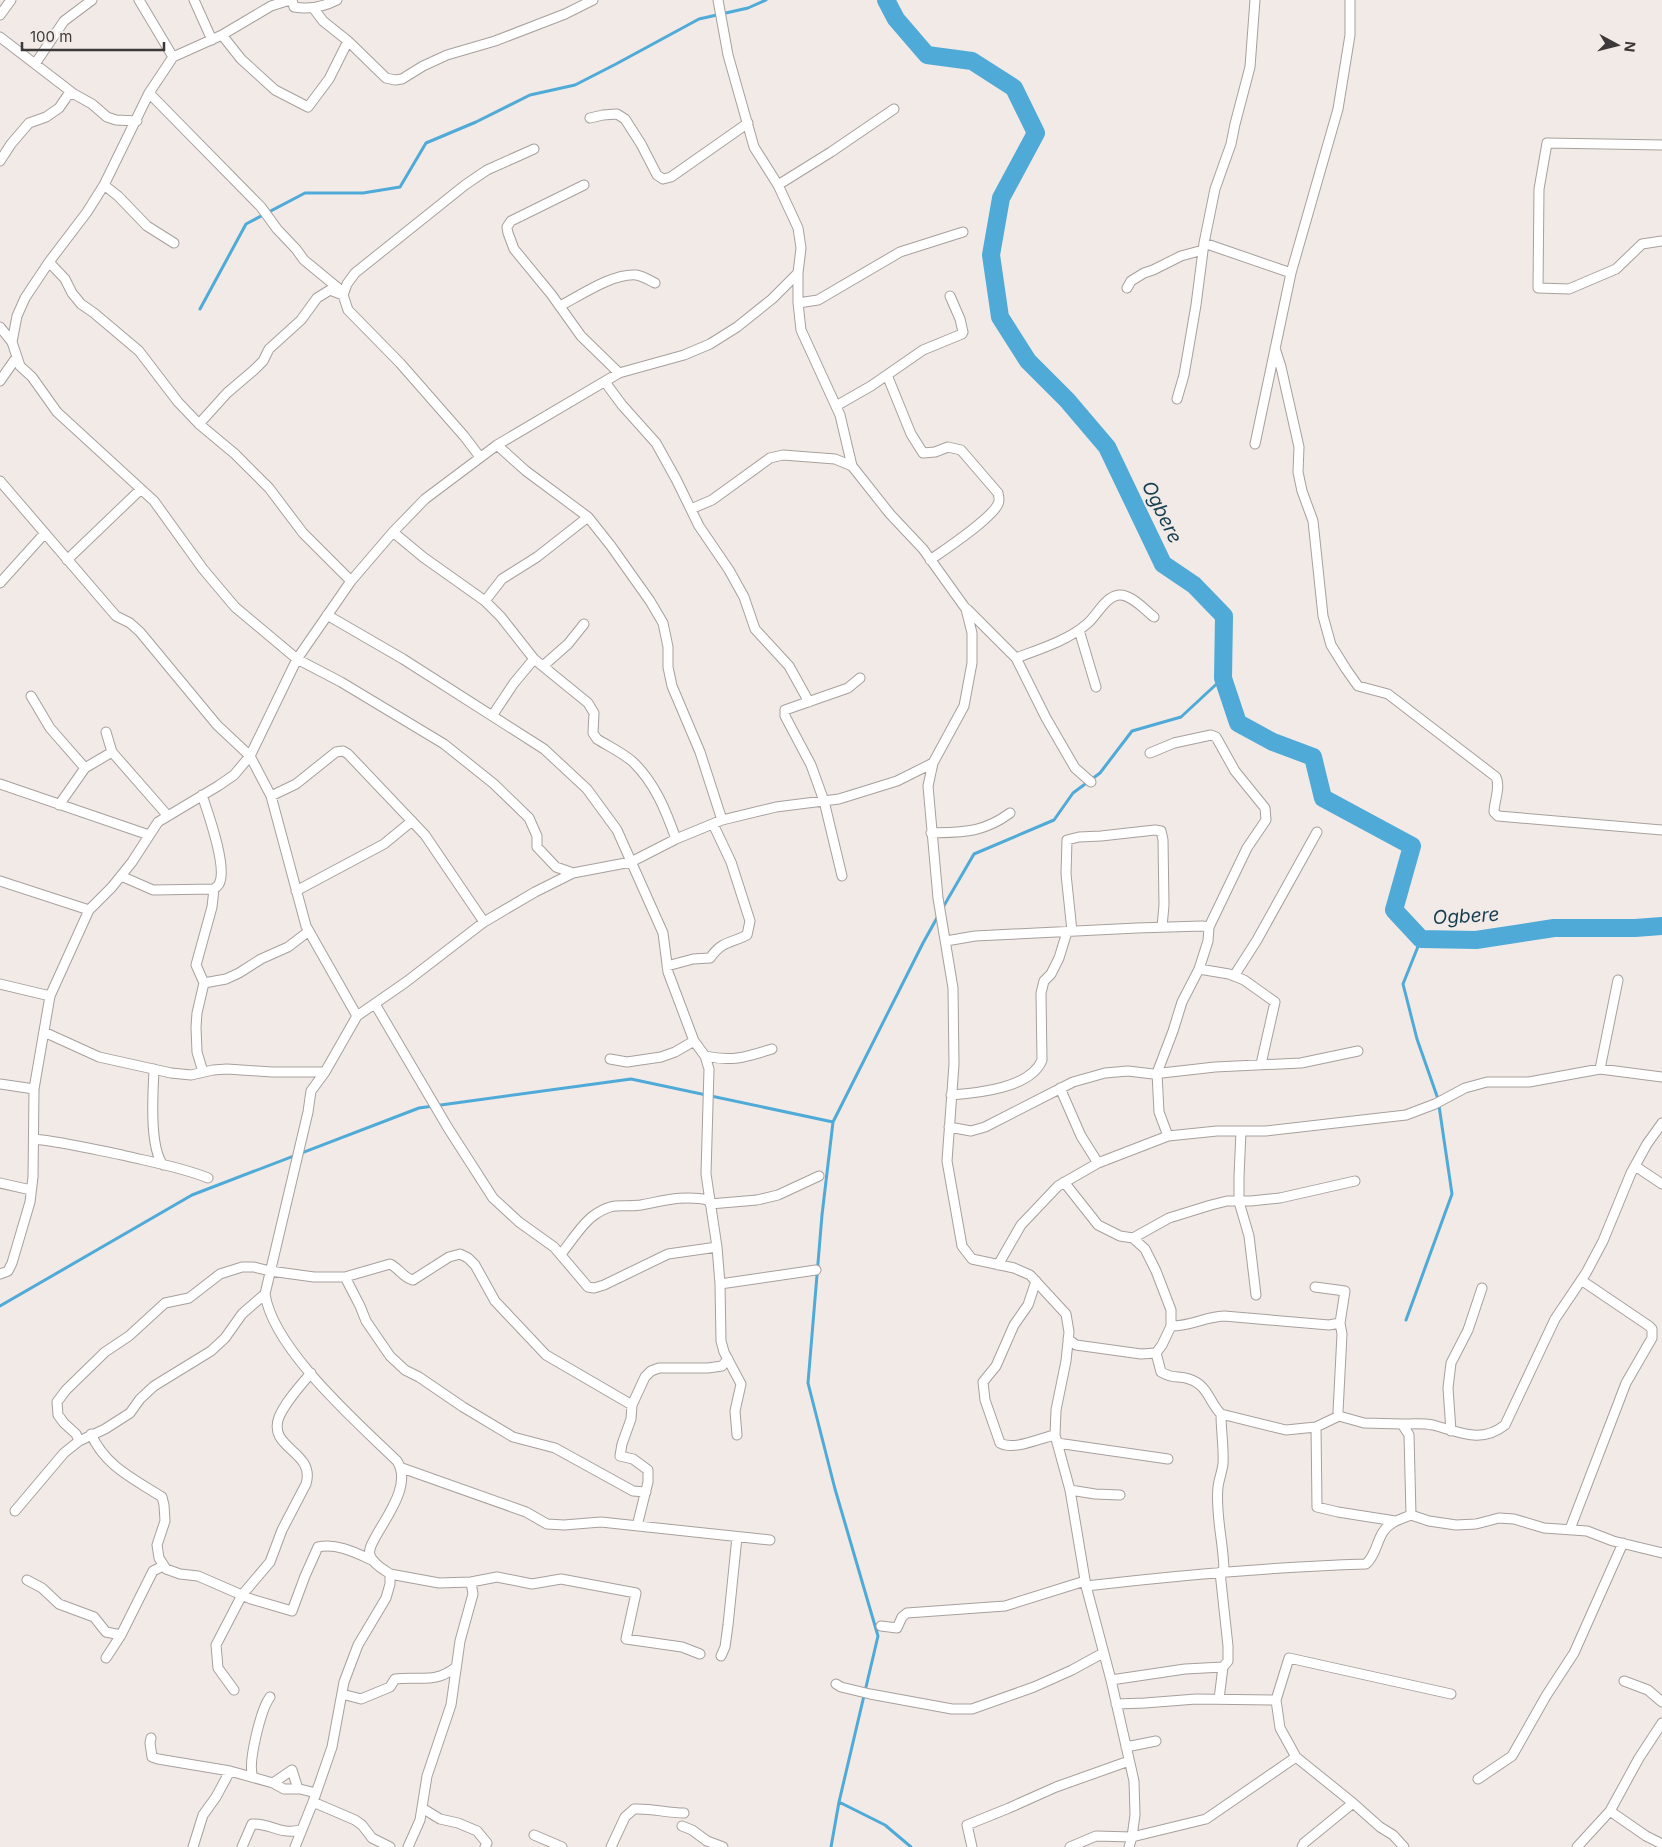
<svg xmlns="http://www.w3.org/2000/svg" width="1662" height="1847" font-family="Inter,sans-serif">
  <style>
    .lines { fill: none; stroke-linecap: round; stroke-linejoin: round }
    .stream { stroke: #4faad8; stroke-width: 3 }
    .river { stroke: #4faad8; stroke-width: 18 }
    .street-casing { stroke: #a7a09d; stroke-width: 11 }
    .street { stroke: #fff; stroke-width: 9 }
    .labels { text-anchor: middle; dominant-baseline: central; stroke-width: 4; stroke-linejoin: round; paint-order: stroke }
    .water-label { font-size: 19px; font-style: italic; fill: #153d50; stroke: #f1eae6 }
  </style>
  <rect width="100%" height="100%" fill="#f1eae6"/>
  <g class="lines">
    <path class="stream" d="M 200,309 L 246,224 L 305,193 L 363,193 L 400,187 L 426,143 L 476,122 L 530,95 L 575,85 L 616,64 L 699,19 L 748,8 L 766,0
      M 942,909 L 974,854 L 1054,820 L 1073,793 L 1100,773 L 1132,731 L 1181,717 L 1223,678
      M 0,1306 L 192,1195 L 419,1108 L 631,1079 L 833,1122
      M 1406,1320 L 1452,1194 L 1438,1099 L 1417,1039 L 1403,984 L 1421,939
      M 839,1802 L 885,1825 L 911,1847
      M 831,1847 L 839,1802 L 878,1636 L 835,1489 L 808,1383 L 822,1215 L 833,1122 L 923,943 L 938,916"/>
    <path class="river" d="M 886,0 L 896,19 L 927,55 L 972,61 L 1014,88 L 1036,133 L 1001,198 L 991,255 L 1000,317 L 1028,361 L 1067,400 L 1107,447 L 1163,564 L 1194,585 L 1224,616 L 1223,678 L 1238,723 L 1273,742 L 1313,757 L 1323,798 L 1412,846 L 1394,910 L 1421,939 L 1476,940 L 1554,928 L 1635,928 L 1662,926"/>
    <g class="street-casing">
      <path id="street" d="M 139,0 L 173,57
        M 194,0 L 212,40
        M 292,0 L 294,7 C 310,10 323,7 337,0
        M 718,0 L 728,55 L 754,147 L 778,185 L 798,228 L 801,248 L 798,273 L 798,303 L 801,330 L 840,415 L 852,466 L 890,514 L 923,549 L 966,609 L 972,633 L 972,663 L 964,706 L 933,763 L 928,786 L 938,898 L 953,988 L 954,1064 L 947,1161 L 962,1246 L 972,1259 L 1014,1268 L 1030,1275 L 1066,1314 L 1069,1332 L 1066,1361 L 1056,1410 L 1055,1435 L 1070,1490 L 1086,1586 L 1111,1680 L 1134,1781 L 1135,1815 L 1132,1837 L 1129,1847
        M 314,9 L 323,21 L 348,41 L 386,78 L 395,80 L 402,79 L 423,66 L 447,55 L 495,41 L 565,14 L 593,0
        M 0,15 L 11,0
        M 222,35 L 241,59 L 275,90 L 308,107 L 329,79 L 348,41
        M 0,37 L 74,94 L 92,104 L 107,117 L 116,120 L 137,121
        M 35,64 L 64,21 L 92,0
        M 149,93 L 261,207 L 277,229 L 296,249 L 304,260 L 338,288 L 343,295 L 348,310 L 400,363 L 464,436 L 480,457
        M 590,118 L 603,115 L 617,114 L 625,119 L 641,144 L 657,175 L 663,179 L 671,177 L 748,123
        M 1662,145 L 1547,143 L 1539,189 L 1538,288 L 1569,289 L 1616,269 L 1642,244 L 1662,241
        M 0,161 L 11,144 L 29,123 L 46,117 L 59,108 L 68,95 L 74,94
        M 104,185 L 118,196 L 147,226 L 174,243
        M 584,185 L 511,221 L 507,227 L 508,233 L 514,249 L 551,294 L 581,336 L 619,373
        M 778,185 L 831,152 L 894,109
        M 1204,243 L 1291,273
        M 49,262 L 65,279 L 72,293 L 81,304 L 94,313 L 139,351 L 178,402 L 199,424 L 235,454 L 269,488 L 303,533 L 351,581
        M 1127,288 L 1131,281 L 1144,273 L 1153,270 L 1181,256 L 1203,250
        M 798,303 L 818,300 L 900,252 L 963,232
        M 560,306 C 581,295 613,273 636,275 C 643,276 649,280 655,283
        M 0,327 L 12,342 L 20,366 L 32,377 L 57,412 L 154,501 L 203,569 L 235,607 L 297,659 L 341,682 L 444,744 L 494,784 L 529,818 L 537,836 L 537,847 L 556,867 L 573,873
        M 12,342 L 17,316 L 25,298 L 49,262 L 87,212 L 104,185 L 149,93 L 173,57 L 222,35 L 271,6 L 290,0
        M 1275,348 L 1281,367 L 1299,447 L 1298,472 L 1302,491 L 1313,521 L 1323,616 L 1331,645 L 1346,669 L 1358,686 L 1388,694 L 1496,777 C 1501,788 1494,801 1494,812 L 1498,816 L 1662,830
        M 887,375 L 911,434 L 923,453 L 935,452 L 948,447 L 961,450 L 998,493 C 999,497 1000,501 998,504 C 991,519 946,549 930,560
        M 0,381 L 16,358
        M 605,382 L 622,405 L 656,443 L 676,479 L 699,526 L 729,570 L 744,597 L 755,629 L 789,666 L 809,702
        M 1177,399 L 1184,375 L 1196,305 L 1204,243 L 1215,189 L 1231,144 L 1235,124 L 1250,67 L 1255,0
        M 836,406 L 871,386 L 923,350 L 962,334 L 963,332 L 960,319 L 950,296
        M 199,424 L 227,393 L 254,370 L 263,361 L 269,349 L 301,320 L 317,298 L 330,290 L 343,295 L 347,284 L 355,273 L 465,185 L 487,170 L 534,149
        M 1255,444 L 1291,273 L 1338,109 L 1350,35 L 1350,0
        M 497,445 L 526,471 L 588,517 L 611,546 L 650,601 L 663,623 L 668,647 L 668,667 L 672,686 L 700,752 L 722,820
        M 0,481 L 116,616 L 130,623 L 140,632 L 217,725 L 250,756 L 271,796 L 306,926 L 357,1016
        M 691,509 L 712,500 L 770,458 L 783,455 L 835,459 L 852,466
        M 393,532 L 423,557 L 485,601 L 501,617 L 534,659 L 588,703 L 594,713 L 593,733 L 597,739 C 608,746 623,753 633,762 C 655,783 666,811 676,839
        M 67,560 L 141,489
        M 0,583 L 45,533
        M 485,601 L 502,579 L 537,557 L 588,517
        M 967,609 L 1016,658 L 1046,718 L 1075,768 L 1091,782
        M 327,615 L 403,659 L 544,749 L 587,789 L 617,830 L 663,933 L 668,972 L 694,1041 L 705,1056 L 709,1069 L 706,1174 L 717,1247 L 720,1284 L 721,1341 L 724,1352 L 741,1384 L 735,1411 L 737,1435
        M 1079,630 L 1096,687
        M 1016,658 C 1040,649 1069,640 1088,623 C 1097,615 1106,596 1119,595 C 1131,594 1145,610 1154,617
        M 543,666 L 568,644 L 584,624
        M 31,696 L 50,728 L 85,768
        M 492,716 L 514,683 L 534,659
        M 106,732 L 112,752 L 168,816
        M 1150,753 L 1174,743 L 1211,735 L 1216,737 L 1235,771 L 1265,808 L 1266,820 L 1247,848 L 1209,927 L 1208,941 L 1199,969 L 1182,1002 L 1173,1031 L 1157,1073 L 1159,1112 L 1168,1136
        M 0,784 L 149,835
        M 271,796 L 296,784 L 336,752 L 343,751 L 348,754 L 425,835 L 484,922
        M 59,805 L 85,768 L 112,752
        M 931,833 C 963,832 983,833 1010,813
        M 121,876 L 153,890 L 214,889 C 214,889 219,885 219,884 C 228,868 208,813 202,795
        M 842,876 L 824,801 L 811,765 L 785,716 L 785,710 L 848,688 L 860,678
        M 0,881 L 89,910
        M 296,891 L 384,844 L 412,821
        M 1072,931 L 1066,874 L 1067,840 L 1079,837 L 1101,836 L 1155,830 L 1161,831 L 1163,840 L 1164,905 L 1162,927
        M 946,941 L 975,936 L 1137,928 L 1202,926 L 1209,927
        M 667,966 L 693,959 L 710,958 C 723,940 730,944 747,935 L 750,921 L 731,862 L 713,824
        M 1199,969 L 1229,974 L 1244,980 L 1275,1002 L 1261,1064
        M 1234,976 L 1257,940 L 1317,832
        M 204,983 L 226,979 L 239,973 L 261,959 L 288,947 L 309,931
        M 0,984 L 50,996
        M 375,1004 L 448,1128 L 493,1198 L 519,1222 L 554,1247 L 588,1287 L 594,1288 L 604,1285 L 668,1254 L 717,1247
        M 44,1032 L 99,1057 L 171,1073 L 191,1075 L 213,1070 L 227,1069 L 272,1072 L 325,1072
        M 705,1056 C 732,1062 746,1057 772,1049
        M 610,1059 L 627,1062 L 661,1057 L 675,1052 L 694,1041
        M 154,1069 C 153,1093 149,1146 163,1165
        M 1600,1069 L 1618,980
        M 203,1072 L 197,1052 L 196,1027 L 197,1013 L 204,983 L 196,965 L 212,907 L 214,889
        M 0,1084 L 34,1089
        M 1060,1088 L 1081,1136 L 1098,1163
        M 951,1095 C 978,1093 1031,1088 1042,1060 L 1041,993 L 1044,981 L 1051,974 L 1059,958 L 1067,932
        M 949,1127 L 971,1131 L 985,1127 L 1073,1082 L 1105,1073 L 1128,1071 L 1153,1074 L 1215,1067 L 1301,1063 L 1358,1051
        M 1241,1131 L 1239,1177 L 1239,1202 L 1249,1236 L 1256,1295
        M 34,1139 C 63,1142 92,1149 122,1155 C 151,1162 181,1167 208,1178
        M 1635,1166 L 1662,1184
        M 1064,1182 L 1098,1225 L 1120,1236 L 1133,1238 L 1169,1218 L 1211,1205 L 1227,1201 L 1251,1201 L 1280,1198 L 1355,1181
        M 0,1183 L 31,1190
        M 710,1204 L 757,1200 L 778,1195 L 819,1176
        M 1133,1238 L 1145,1249 L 1156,1271 L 1171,1310 L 1171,1326 C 1192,1326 1204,1317 1224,1316 L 1329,1325 L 1340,1323 L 1342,1334 L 1338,1412 L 1339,1416
        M 561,1254 C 571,1242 581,1225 593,1216 C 613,1201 620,1208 641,1205 C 667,1200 682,1195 710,1200
        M 998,1265 L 1021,1225 L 1058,1186 L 1098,1163 L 1168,1136 L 1217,1131 L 1266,1131 L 1406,1115 L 1435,1104 L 1465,1088 L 1487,1082 L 1529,1082 L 1600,1069 L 1662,1077
        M 0,1274 L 8,1271 L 12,1263 L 30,1202 L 33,1177 L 34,1089 L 50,996 L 89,910 L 112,887 L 132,862 L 158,822 L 218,786 L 234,775 L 250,756 L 297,659 L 351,581 L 393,532 L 425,499 L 497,445 L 619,373 L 684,355 L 710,344 L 737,327 L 772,299 L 798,273
        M 345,1277 L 360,1306 L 366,1321 L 390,1356 L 405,1370 L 419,1377 L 463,1407 L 513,1437 L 555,1448 L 633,1491 L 646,1492
        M 1036,1281 L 1028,1305 L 1014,1325 L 996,1366 L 983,1382 L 985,1400 L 1000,1443 C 1014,1451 1040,1438 1055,1435
        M 720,1284 L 816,1270
        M 1315,1287 L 1345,1291 L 1340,1323
        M 1068,1339 L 1076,1345 L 1141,1354 L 1156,1353 L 1162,1345 L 1171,1326
        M 1156,1353 L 1161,1372 C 1175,1380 1177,1375 1189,1379 C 1208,1385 1209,1402 1221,1414 L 1286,1430 L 1316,1427 L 1339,1416 L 1364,1423 L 1402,1424 L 1409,1435 L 1411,1515
        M 1221,1414 C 1221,1431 1224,1448 1223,1464 C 1222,1472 1219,1479 1218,1487 C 1215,1515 1224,1544 1224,1572
        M 1402,1424 C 1412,1424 1423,1423 1433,1425 C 1460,1432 1481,1444 1505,1425 L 1555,1319 L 1586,1273 L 1603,1241 L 1631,1173 L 1647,1144 L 1662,1123
        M 1316,1427 L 1317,1507 L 1338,1512 L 1395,1521
        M 1451,1431 L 1448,1388 L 1451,1363 L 1468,1330 L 1482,1288
        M 91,1434 C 105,1466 134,1479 162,1497 L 164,1505 L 165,1521 L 157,1545 L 159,1558 L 166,1569 L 180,1574 L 198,1576 L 251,1599 L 292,1611 L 305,1576 L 318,1547 C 338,1543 356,1553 374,1561
        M 79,1441 L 76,1434 L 64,1423 L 58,1415 L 57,1402 L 66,1390 L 105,1352 L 129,1336 L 165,1303 L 189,1298 L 220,1274 L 242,1267 L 254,1267 L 270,1271 L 314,1277 L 345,1277 L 390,1264 C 399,1268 403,1278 413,1280 L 449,1257 L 460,1254 L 468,1258 L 475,1265 L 495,1301 L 546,1355 L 632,1405
        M 1057,1443 L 1168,1459
        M 402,1468 L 526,1512 L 547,1524 L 564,1525 L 601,1522 L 770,1540
        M 1070,1490 L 1095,1494 L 1120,1495
        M 15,1511 L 64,1453 L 79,1441 L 105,1429 L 130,1413 L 140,1399 L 154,1386 L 211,1351 L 225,1338 L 242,1314 L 265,1294
        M 637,1526 L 648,1482 L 648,1470 L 633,1459 L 620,1456 L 622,1444 L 631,1419 L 632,1405 L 645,1377 L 651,1371 L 659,1368 L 708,1368 L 722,1366 L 728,1359
        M 1570,1529 L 1626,1383 L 1652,1338 L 1652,1329 L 1649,1326 L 1581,1280
        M 390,1574 L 439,1583 L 471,1582 L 497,1577 L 532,1584 L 561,1579 L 636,1593 L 626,1639 L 682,1647 L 700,1654
        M 27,1580 L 42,1588 L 59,1604 L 94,1617 L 106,1632 L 121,1635
        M 1086,1586 C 1179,1575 1272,1567 1366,1564 C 1376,1555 1376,1543 1383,1532 C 1389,1522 1401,1519 1411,1515 L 1429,1521 L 1456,1525 L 1476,1524 L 1499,1518 L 1514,1519 L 1544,1528 L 1587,1531 L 1613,1541 L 1662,1553
        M 881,1626 L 897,1628 L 902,1617 L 907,1613 L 1005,1606 L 1085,1581
        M 721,1656 L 725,1647 L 728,1625 L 737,1537
        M 106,1658 L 121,1635 L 153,1571 L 163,1566
        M 1111,1680 L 1185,1669 L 1223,1667 L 1228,1661 L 1228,1646 L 1220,1572
        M 1624,1681 L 1648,1690 L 1662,1702
        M 836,1684 L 841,1687 L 870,1694 L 952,1709 L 972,1709 L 1034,1687 L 1072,1670 L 1103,1653
        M 234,1690 L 218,1668 L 216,1645 L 242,1595 L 270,1562 L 282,1530 L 306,1484 C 316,1451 267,1449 279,1417 C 286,1401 300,1386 311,1373
        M 342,1694 L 361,1699 L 390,1687 L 395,1679 C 420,1676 435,1684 456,1667
        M 1219,1699 L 1223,1667
        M 1116,1704 L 1145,1703 L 1196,1699 L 1276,1700
        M 151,1738 L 150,1743 L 152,1757 L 158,1759 L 230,1771 L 273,1783 L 284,1789 L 300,1789 L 316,1793
        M 1126,1747 L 1156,1741
        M 253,1777 C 247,1764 261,1709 270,1697
        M 1478,1779 L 1512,1756 L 1546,1696 L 1574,1653 L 1623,1543
        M 273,1783 L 292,1770 L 298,1789
        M 313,1802 L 355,1820 L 362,1825 L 372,1838 L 390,1847
        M 422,1808 L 440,1819 L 458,1823 L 477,1831 L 487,1843 L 485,1847
        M 1610,1811 L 1646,1836 L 1662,1844
        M 682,1826 L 692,1830 L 707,1841 L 723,1847
        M 534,1835 L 562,1847
        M 193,1847 L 203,1815 L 216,1797 L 230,1771
        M 242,1847 L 252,1824 C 272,1823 278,1835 301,1830
        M 295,1847 L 313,1802 L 332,1747 L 344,1682 L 358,1645 L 386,1598 L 390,1584 L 390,1574 C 383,1569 372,1563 370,1555 C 368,1549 373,1542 376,1536 C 387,1516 412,1484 397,1461 C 358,1423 273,1349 265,1294 L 308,1112 L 311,1091 L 325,1072 L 357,1016 L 406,982 L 484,922 L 535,892 L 573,873 L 631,862 L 676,839 L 722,820 L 776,807 L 839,799 L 897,781 L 933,763
        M 408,1847 L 420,1820 L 427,1776 L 451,1705 L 460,1641 L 473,1594 L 471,1582
        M 611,1847 L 625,1817 L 634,1809 C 651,1808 667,1813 684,1813
        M 972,1847 L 967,1825 L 1009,1808 L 1056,1787 L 1129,1761
        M 1070,1847 L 1096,1836 L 1132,1837 L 1206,1819 L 1296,1757
        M 1302,1847 L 1304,1843 L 1353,1803
        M 1404,1847 L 1393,1835 L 1380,1827 L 1353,1803 L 1296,1757 L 1280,1728 L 1276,1700 L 1289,1658 L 1451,1694
        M 1577,1847 L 1610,1811 L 1639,1758 L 1662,1723"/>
    </g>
    <use href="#street" class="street"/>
  </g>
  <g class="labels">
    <g class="water-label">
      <text transform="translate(1162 512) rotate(64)">Ogbere</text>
      <text transform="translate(1466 916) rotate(-3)">Ogbere</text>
    </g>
  </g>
  <g transform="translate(1617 45) rotate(97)" stroke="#f1eae6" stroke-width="4" paint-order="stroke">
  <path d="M0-4L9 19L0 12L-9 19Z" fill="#3c3938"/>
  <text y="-8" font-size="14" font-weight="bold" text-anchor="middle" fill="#3c3938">N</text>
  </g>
  <path d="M22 42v8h142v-8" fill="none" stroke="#3c3938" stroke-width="2.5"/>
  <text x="30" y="42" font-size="15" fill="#3c3938" stroke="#f1eae6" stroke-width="4" paint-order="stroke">100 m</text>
</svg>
